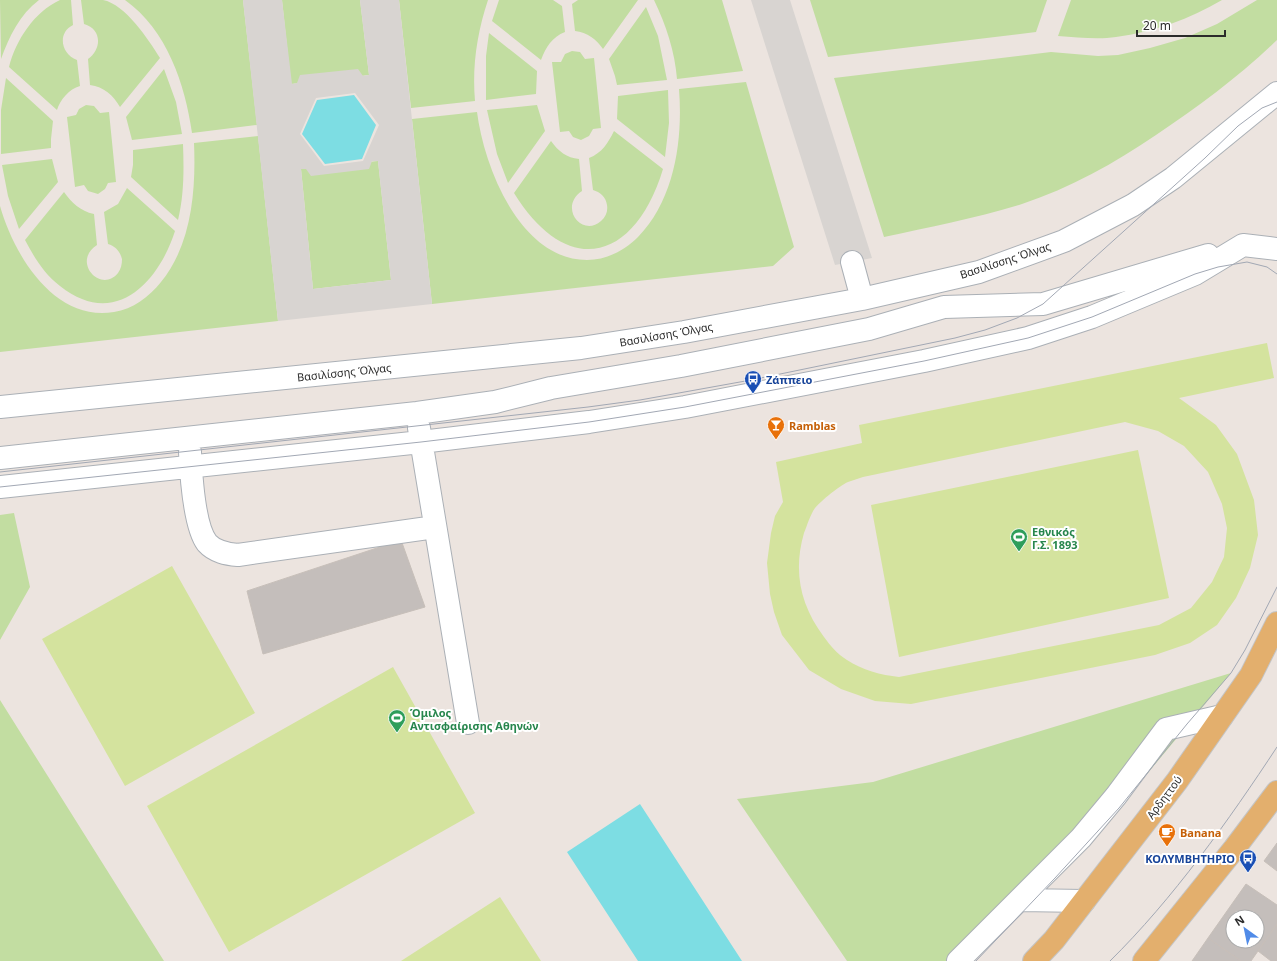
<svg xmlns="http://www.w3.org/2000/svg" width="1277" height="961" font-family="'Noto Sans',sans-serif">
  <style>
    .green { fill: #c2dda1 }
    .pitch { fill: #d4e39e; fill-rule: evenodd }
    .plaza { fill: #d8d4d1; fill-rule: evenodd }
    .water { fill: #7ddde3 }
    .building { fill: #c4bebb; stroke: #c7bfb9; fill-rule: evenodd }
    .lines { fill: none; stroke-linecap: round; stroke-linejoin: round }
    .minor-casing { stroke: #abb0b6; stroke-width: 24 }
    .major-casing { stroke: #c4c4c4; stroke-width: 24 }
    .minor { stroke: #fff; stroke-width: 22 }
    .major { stroke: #e3af6d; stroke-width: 22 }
    .tram { stroke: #a2a8b4; stroke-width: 1 }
    .labels { text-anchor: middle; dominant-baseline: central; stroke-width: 4; stroke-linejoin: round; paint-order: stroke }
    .street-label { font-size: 11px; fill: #2b2b2b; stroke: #fff }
    .transit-label { font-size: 11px; font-weight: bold; fill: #164399; stroke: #fff; text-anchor: start }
    .food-label { font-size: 11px; font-weight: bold; fill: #c56008; stroke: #fff; text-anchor: start }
    .leisure-label { font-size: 11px; font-weight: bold; fill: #27864d; stroke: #fff; text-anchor: start }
  </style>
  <rect width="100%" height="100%" fill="#ece4df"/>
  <path class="green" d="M 0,0 L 39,0 C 20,14 9,37 1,59 Z
    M 60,0 L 71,0 L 73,25 C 57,33 61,54 77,60 L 80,86 C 69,89 60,100 57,110 L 9,67 C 16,40 34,12 60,0 Z
    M 81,0 C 88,0 96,0 103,0 C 125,4 149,40 160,58 L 120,107 C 113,95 104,87 90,85 L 88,59 C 102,49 102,29 84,24 Z
    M 125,0 L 243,0 L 257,125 L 192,133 C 185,84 167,30 125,0 Z
    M 282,0 L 360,0 L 369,75 L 291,84 Z
    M 399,0 L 488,0 C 477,33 472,67 475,101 L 411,108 Z
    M 499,0 L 553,0 L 562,6 L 565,32 C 552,37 546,47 541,60 L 492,21 Z
    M 578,0 L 638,0 L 603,49 C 597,40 587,32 575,31 L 572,4 Z
    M 654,0 L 722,0 L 743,71 L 677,79 C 675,52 666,25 654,0 Z
    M 810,0 L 1047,0 L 1036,32 L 828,57 Z
    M 1071,0 L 1222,0 C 1190,19 1154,32 1116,37 C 1097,40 1077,37 1058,36 Z
    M 1257,0 L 1277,0 L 1277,40 C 1240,76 1199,106 1156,135 C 1115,163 1070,188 1022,204 C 977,218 930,227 884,237 L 834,78 L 1051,52 L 1098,56 L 1118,55 L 1150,48 L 1185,38 L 1217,24 Z
    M 646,7 L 658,36 L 667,80 L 617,85 L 615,76 L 609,59 Z
    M 489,33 L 537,71 L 536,94 L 486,100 L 486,56 Z
    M 572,51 L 580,52 L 585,59 L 594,58 L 601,128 L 593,129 L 589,136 L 581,140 L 573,137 L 569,131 L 560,132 L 552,62 L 561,62 L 565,54 Z
    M 164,69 L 176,102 L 182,134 L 132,140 L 126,117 Z
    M 6,78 L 53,121 L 51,139 L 51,148 L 1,154 L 1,110 Z
    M 746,82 L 794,247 L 773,266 L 432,304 L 412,119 L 477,112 C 484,167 520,260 587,260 C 607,260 625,250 638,237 C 675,199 683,139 679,89 Z
    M 668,90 L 669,123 L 665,157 L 617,119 L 618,96 Z
    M 86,105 L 94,106 L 100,113 L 109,112 L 116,182 L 108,183 L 105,189 L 98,194 L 88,191 L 84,185 L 75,187 L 67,117 L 76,115 L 79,109 Z
    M 537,105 L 545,131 L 508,183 L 497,154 L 487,110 Z
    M 614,131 L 663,169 C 635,261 568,280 514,193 L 551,141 C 558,151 567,158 579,159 L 582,191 C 558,207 582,238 601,221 C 606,217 608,211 607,205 C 606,197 600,192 593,190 L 589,158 C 602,153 608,143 614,131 Z
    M 258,136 L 278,321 L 0,352 L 0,206 C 14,255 54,322 114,312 C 133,309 149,297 161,282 C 192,244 196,190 194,143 Z
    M 183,144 C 184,170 184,195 178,220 L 131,177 L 133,165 L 133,150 Z
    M 52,159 L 58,182 L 19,229 L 8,196 L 2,165 Z
    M 378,161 L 391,280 L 313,289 L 301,169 Z
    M 127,188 L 175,231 C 158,284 114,329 60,286 C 44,274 34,257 25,240 L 64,192 C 72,203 80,211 94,214 L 97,245 C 71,262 101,294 118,273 C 121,269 122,264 122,259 C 120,251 115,246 108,244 L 104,212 L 118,204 Z
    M 14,513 L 30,587 L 0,640 L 0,515 Z
    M 1231,673 L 1127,798 L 973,961 L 847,961 L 737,799 L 873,782 Z
    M 0,700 L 164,961 L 0,961 Z"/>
  <path class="pitch" d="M 1267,343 L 1274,378 L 1179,398 L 1216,425 L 1237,454 L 1254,500 L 1258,535 L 1250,568 L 1236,598 L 1217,625 L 1190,643 L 1155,655 L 911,704 L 875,701 L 841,689 L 809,670 L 782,635 L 774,612 L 770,594 L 767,563 L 771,533 L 775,516 L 783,502 L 776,462 L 862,443 L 859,425 ZM 1125,422 L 1158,431 L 1184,446 L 1208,472 L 1222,504 L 1227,528 L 1224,557 L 1212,582 L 1191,608 L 1159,625 L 899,677 C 881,675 862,670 847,660 C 837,654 830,645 824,637 C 800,605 793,571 804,533 C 807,526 810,515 815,508 C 822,500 839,486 848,482 C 853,480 858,479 863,477 Z
    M 1138,450 L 1169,598 L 899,657 L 871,505 Z
    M 172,566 L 255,713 L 125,786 L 42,639 Z
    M 393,667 L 475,813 L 229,952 L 147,806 Z
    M 500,897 L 541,961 L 401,961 Z"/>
  <path class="plaza" d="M 243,0 L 282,0 L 292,84 L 297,83 L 300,75 L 358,69 L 363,76 L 369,75 L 360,0 L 399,0 L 432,304 L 278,321 ZM 355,93 L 379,125 L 363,161 L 324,166 L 300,134 L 316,98 ZM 372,161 L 378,161 L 391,280 L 313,289 L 301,169 L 306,169 L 311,176 L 369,169 Z
    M 751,0 L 790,0 L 872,258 L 835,265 Z"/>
  <path class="water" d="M 354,95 L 376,125 L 362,159 L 325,164 L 302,134 L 317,100 Z
    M 640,804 L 742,961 L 638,961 L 567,852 Z"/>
  <path class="building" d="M 401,540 L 425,607 L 263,654 L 247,591 Z
    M 1277,843 L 1277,871 L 1264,861 Z
    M 1246,884 L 1277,905 L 1277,924 L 1251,961 L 1241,961 L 1208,938 ZM 1233,917 L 1257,917 L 1257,941 L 1233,941 Z
    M 1277,924 L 1277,961 L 1271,961 L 1258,951 Z
    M 1208,938 L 1241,961 L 1192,961 Z"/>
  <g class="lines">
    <g class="minor-casing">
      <path id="minor" d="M 852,262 L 862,299
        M 0,407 L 581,348 L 684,332 L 862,299 L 979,272 L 1064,241 L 1133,205 L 1173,178 L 1277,93
        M 419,428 L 468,723
        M 190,452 C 191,473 194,526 207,543 C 215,552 227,554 238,555 L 435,527
        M 0,458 L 417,413 L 495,402 L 551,388 L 681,366 L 869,329 L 944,307 L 1043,304 L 1208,255
        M 0,487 L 421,442 L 589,422 L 685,407 L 924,361 L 1028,338 L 1092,317 L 1195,274 L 1243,245 L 1277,249
        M 1020,900 L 1084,901
        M 958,961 L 1081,838 L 1116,796 L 1166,729 L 1222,716"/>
    </g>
    <g class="major-casing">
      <path id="major" d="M 1034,961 L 1054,940 L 1177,781 L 1251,675 L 1277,623
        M 1144,961 L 1234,849 L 1277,792"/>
    </g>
    <use href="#minor" class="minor"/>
    <use href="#major" class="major"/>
    <path class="tram" d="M 0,472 L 588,407 L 640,400 L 751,380 L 955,338 L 985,330 L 1017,318 L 1043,304 L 1205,158 L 1238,126 L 1262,108 L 1277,102
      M 0,487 L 421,442 L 589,422 L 685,407 L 924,361 L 1028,338 L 1092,317 L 1195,274 L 1218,267 L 1247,262 L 1267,267 L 1277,274
      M 976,961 L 1055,878 L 1119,808 L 1187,724 L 1231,673 L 1245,650 L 1277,587
      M 1110,961 C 1173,899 1229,820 1277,747"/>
  </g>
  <defs>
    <g id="bus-pin" transform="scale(0.9)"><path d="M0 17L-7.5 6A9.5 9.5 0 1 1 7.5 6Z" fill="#1a4fb4" stroke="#fff"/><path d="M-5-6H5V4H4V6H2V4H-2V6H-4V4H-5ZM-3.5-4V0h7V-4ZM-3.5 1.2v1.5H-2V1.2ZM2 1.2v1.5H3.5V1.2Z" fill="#fff"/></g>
    <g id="bar-pin" transform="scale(0.9)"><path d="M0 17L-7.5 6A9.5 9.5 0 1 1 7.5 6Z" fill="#e8710a" stroke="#fff"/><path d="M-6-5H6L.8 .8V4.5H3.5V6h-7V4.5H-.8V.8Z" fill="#fff"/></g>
    <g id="stadium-pin" transform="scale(0.9)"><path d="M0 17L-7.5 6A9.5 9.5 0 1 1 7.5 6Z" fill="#2e9e5b" stroke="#fff"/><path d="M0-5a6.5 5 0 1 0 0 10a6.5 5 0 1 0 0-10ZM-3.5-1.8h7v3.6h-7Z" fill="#fff"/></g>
    <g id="cafe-pin" transform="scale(0.9)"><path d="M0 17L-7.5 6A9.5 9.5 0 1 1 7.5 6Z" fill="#e8710a" stroke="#fff"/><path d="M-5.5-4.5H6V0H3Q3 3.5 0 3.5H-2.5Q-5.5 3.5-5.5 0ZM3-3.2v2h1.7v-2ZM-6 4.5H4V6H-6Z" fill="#fff"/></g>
  </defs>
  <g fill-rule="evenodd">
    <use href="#bus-pin" x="753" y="379"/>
    <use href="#bar-pin" x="776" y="425"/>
    <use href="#stadium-pin" x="1019" y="537"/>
    <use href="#stadium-pin" x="397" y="718"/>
    <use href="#cafe-pin" x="1167" y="832"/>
    <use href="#bus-pin" x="1248" y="858"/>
  </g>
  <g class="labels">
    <g class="street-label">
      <text transform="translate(1005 260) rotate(-18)">Βασιλίσσης Όλγας</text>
      <text transform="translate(666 334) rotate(-10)">Βασιλίσσης Όλγας</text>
      <text transform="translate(344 372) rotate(-6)">Βασιλίσσης Όλγας</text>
      <text transform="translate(1164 797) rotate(-53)">Αρδηττού</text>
    </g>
    <g class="transit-label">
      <text x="766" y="379">Ζάππειο</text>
      <text x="1235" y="858" text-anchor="end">ΚΟΛΥΜΒΗΤΗΡΙΟ</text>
    </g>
    <g class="food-label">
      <text x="789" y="425">Ramblas</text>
      <text x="1180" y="832">Banana</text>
    </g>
    <g class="leisure-label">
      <text x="1032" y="531">Εθνικός<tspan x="1032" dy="13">Γ.Σ. 1893</tspan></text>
      <text x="410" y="712">Όμιλος<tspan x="410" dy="13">Αντισφαίρισης Αθηνών</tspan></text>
    </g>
  </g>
  <g transform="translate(1245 929) rotate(327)"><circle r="19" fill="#ffffff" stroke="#aaaaaa"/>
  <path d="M0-3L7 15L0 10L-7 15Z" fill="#508be8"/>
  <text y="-6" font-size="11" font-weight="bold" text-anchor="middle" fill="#2b2b2b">N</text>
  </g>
  <path d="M1137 30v6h88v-6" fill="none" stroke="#2b2b2b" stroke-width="2"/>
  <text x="1143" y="30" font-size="12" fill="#2b2b2b" stroke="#ffffff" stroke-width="3" paint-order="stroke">20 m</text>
</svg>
